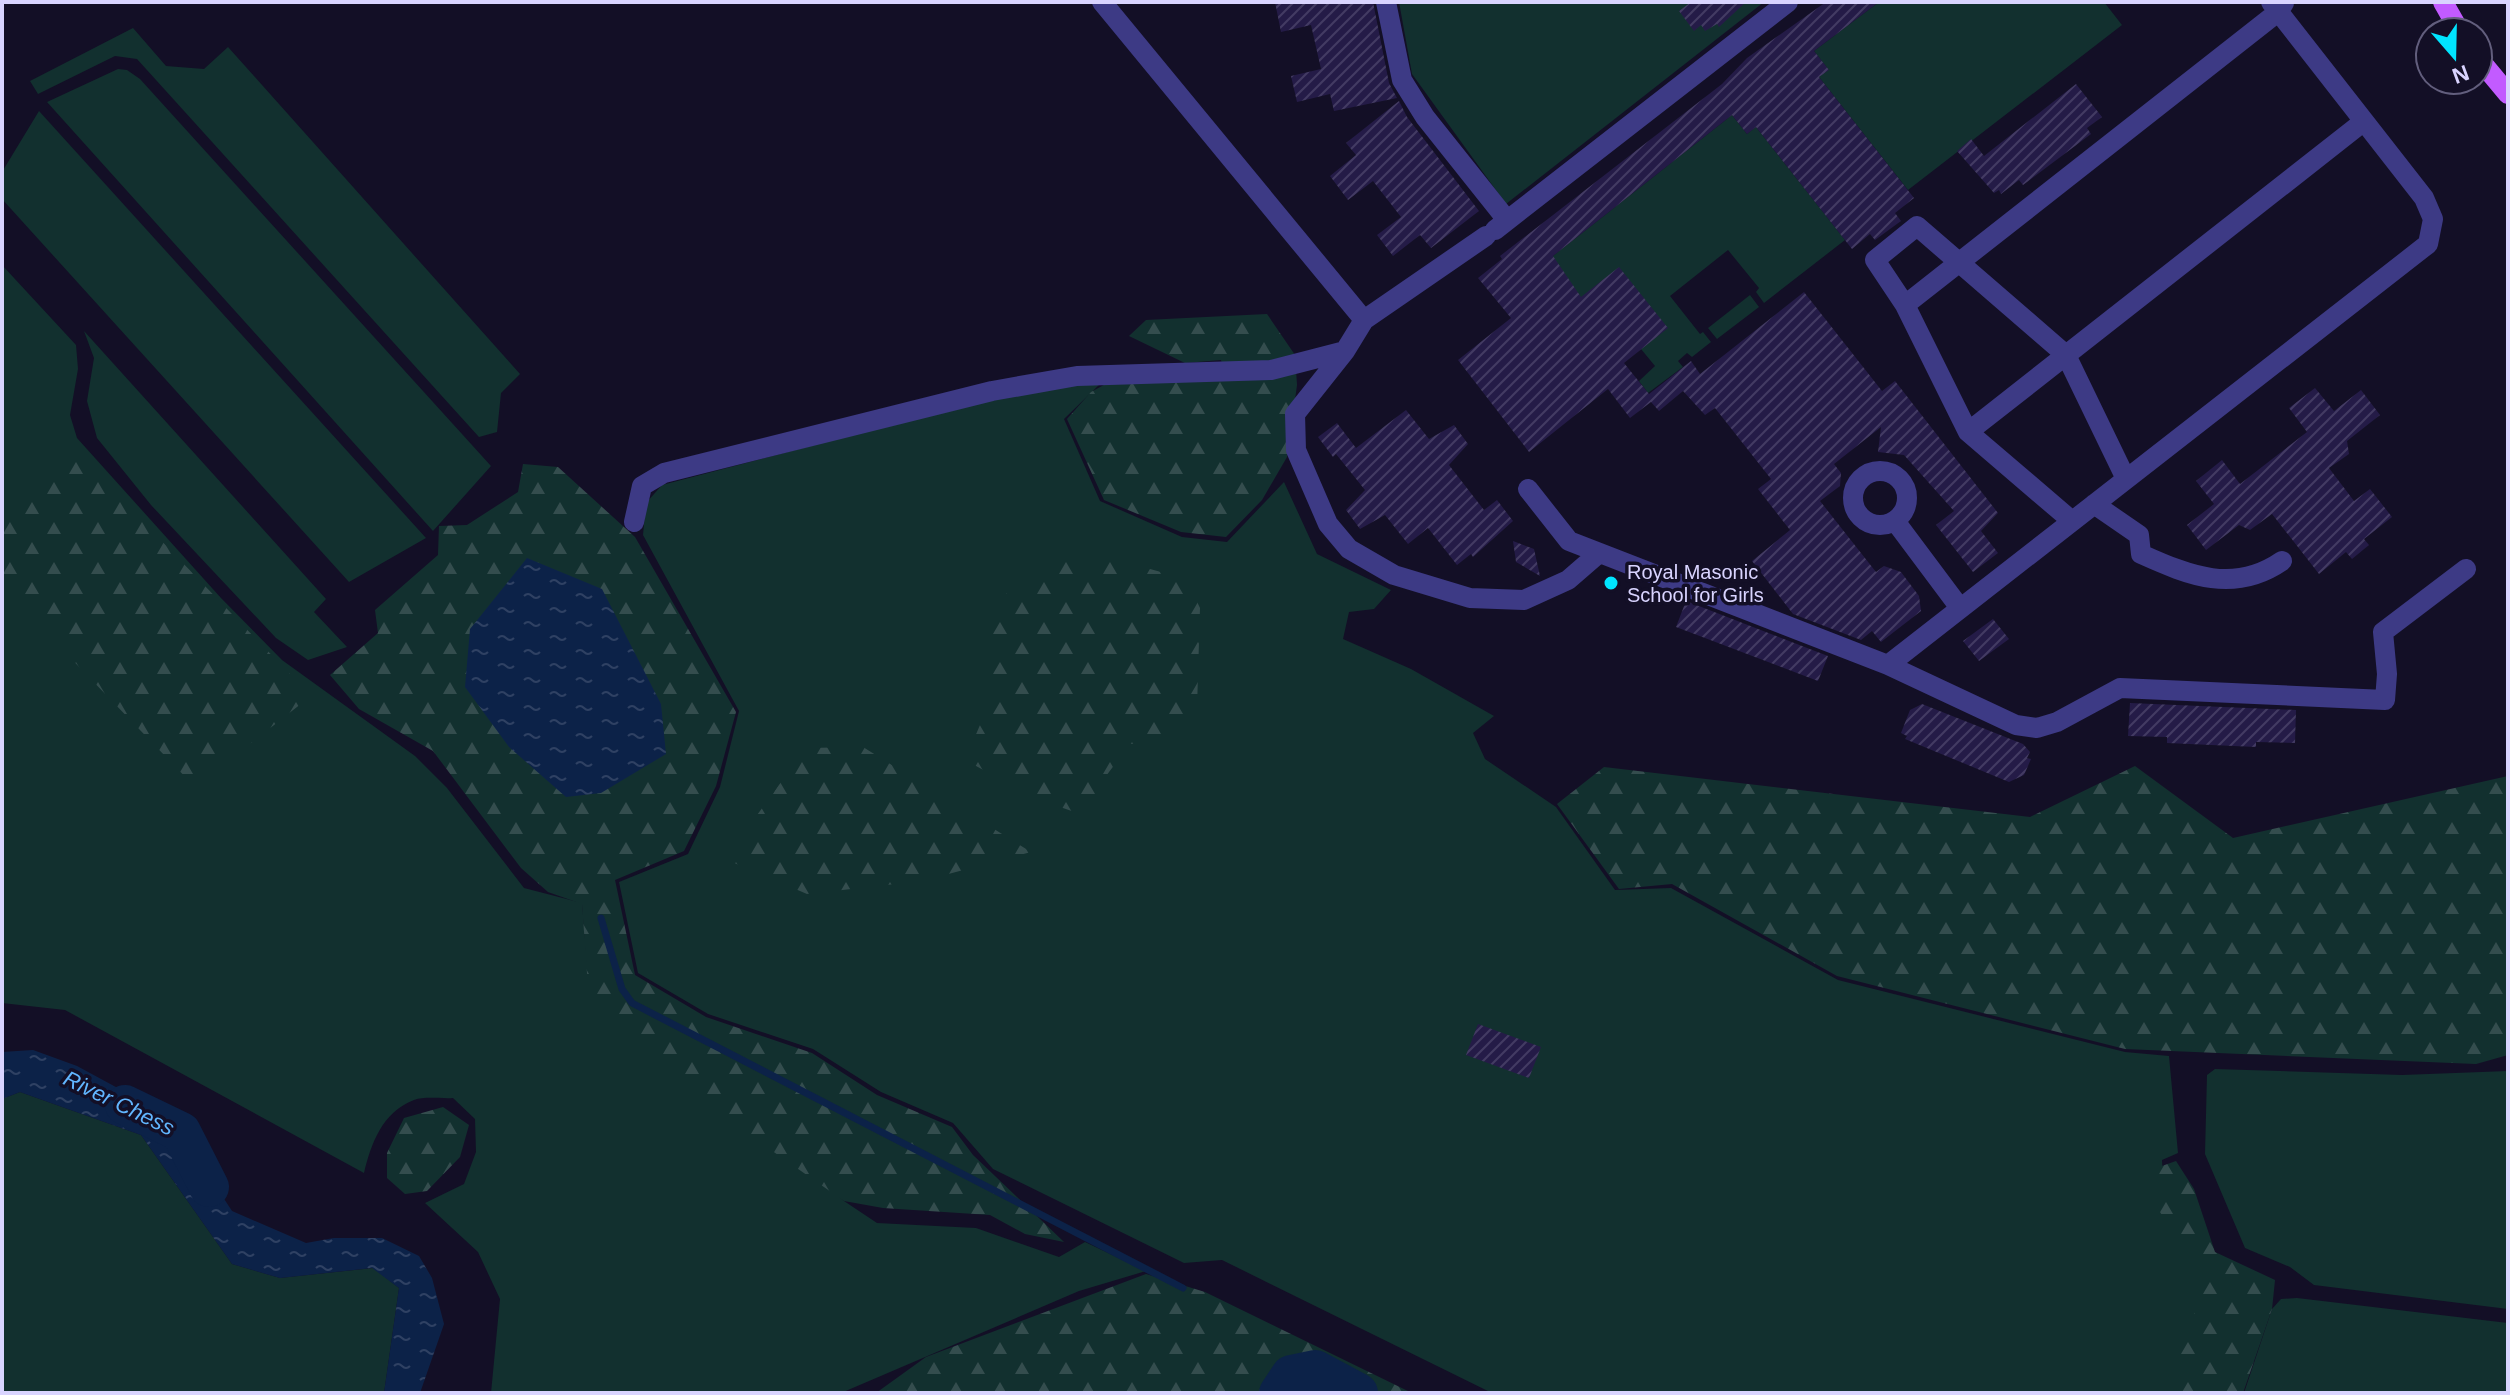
<svg xmlns="http://www.w3.org/2000/svg" width="2510" height="1395" font-family="Arial,sans-serif">
  <style>
    .green { fill: #12302f }
    .forest { fill: url(#forest-firs) }
    .water { fill: url(#water-ripples) }
    .lines { fill: none; stroke-linecap: round; stroke-linejoin: round }
    .stream { stroke: #0c2248; stroke-width: 7 }
    .river { stroke: #0c2248; stroke-width: 40 }
    .building { fill: url(#building-hatch) }
    .minor { stroke: #3d3a85; stroke-width: 20 }
    .major { stroke: #c25bff; stroke-width: 20 }
    .poi-dot { fill: #00e5ff; stroke: #130f26; stroke-width: 3 }
    .labels { text-anchor: middle; dominant-baseline: central; stroke-width: 7; stroke-linejoin: round; paint-order: stroke }
    .poi-label { font-size: 20px; fill: #d9d4ff; stroke: #130f26; text-anchor: start }
    .water-label { font-size: 22px; font-style: italic; fill: #62b6ff; stroke: #130f26 }
  </style>
  <defs>
    <pattern id="forest-firs" width="22" height="20" patternUnits="userSpaceOnUse" patternTransform="scale(2)"><rect width="22" height="20" fill="#12302f"/><path d="M5 1l3.5 6h-7zM16 11l3.5 6h-7z" fill="#344d4e"/></pattern>
    <pattern id="water-ripples" width="26" height="14" patternUnits="userSpaceOnUse" patternTransform="scale(2)"><rect width="26" height="14" fill="#0c2248"/><path d="M2 4q2-2 4 0t4 0M15 11q2-2 4 0t4 0" fill="none" stroke="#2f4163"/></pattern>
    <pattern id="building-hatch" width="6" height="6" patternUnits="userSpaceOnUse" patternTransform="scale(2)"><rect width="6" height="6" fill="#241b47"/><path d="M-1 1l2-2M0 6l6-6M5 7l2-2" fill="none" stroke="#433b63"/></pattern>
  </defs>
  <rect width="100%" height="100%" fill="#130f26"/>
  <path class="green" d="M 1399,2 L 1764,2 L 1506,204 L 1412,74 Z
    M 1879,2 L 2104,2 L 2122,25 L 1908,190 L 1819,77 L 1828,69 L 1814,51 Z
    M 133,28 L 166,66 L 204,69 L 228,47 L 520,374 L 501,393 L 497,432 L 479,437 L 137,59 L 115,56 L 38,94 L 30,81 Z
    M 118,69 L 127,70 L 140,79 L 491,466 L 433,531 L 47,102 Z
    M 39,111 L 426,538 L 349,582 L 2,199 L 2,172 Z
    M 1732,115 L 1747,134 L 1756,127 L 1845,240 L 1764,303 L 1756,292 L 1759,288 L 1728,250 L 1670,296 L 1700,334 L 1703,332 L 1711,342 L 1692,357 L 1687,353 L 1678,361 L 1683,367 L 1648,393 L 1639,381 L 1655,366 L 1641,349 L 1667,328 L 1559,314 L 1544,263 Z
    M 2,265 L 76,345 L 78,369 L 70,415 L 77,438 L 221,598 L 282,660 L 415,756 L 447,788 L 524,888 L 582,903 L 589,987 L 844,1201 L 877,1223 L 976,1228 L 1059,1257 L 1085,1242 L 1146,1271 L 1079,1291 L 841,1393 L 491,1393 L 500,1299 L 478,1252 L 425,1203 L 464,1184 L 476,1152 L 475,1119 L 453,1098 C 442,1099 425,1096 414,1100 C 382,1112 371,1144 364,1173 L 65,1010 L 2,1003 Z
    M 1750,295 L 1759,307 L 1717,339 L 1708,328 Z
    M 84,331 L 326,599 L 314,612 L 347,647 L 308,660 L 276,638 L 151,505 L 97,438 L 87,401 L 94,358 Z
    M 1102,382 L 1064,419 L 1100,501 L 1182,537 L 1227,542 L 1284,482 L 1317,554 L 1391,590 L 1374,609 L 1349,612 L 1343,639 L 1411,669 L 1494,716 L 1473,733 L 1485,759 L 1556,807 L 1615,890 L 1671,888 L 1838,980 L 2125,1052 L 2169,1056 L 2178,1153 L 2162,1160 L 2165,1215 L 2211,1287 L 2173,1393 L 1492,1393 L 1222,1260 L 1184,1263 L 993,1169 L 953,1123 L 881,1092 L 813,1049 L 708,1014 L 638,973 L 619,882 L 688,854 L 720,787 L 739,711 L 643,535 L 646,503 L 662,485 L 1012,393 Z
    M 2215,1069 L 2402,1075 L 2508,1071 L 2508,1309 L 2314,1285 L 2290,1267 L 2245,1248 L 2205,1154 L 2207,1075 Z
    M 20,1092 L 141,1135 L 232,1264 L 280,1278 L 373,1268 L 399,1288 L 384,1393 L 2,1391 L 2,1099 Z
    M 2297,1298 L 2508,1323 L 2508,1393 L 2244,1393 L 2272,1309 L 2281,1299 Z"/>
  <path class="forest" d="M 1267,314 L 1295,355 L 1297,385 L 1287,457 L 1262,500 L 1226,537 L 1181,532 L 1104,500 L 1067,419 L 1091,392 L 1122,375 L 1226,379 L 1221,360 L 1185,363 L 1129,336 L 1146,320 Z
    M 74,450 L 311,696 L 195,787 L 2,587 L 2,507 Z
    M 523,464 L 558,467 L 635,537 L 736,712 L 716,786 L 684,851 L 615,880 L 635,975 L 706,1017 L 812,1053 L 877,1095 L 952,1127 L 973,1155 L 1064,1242 L 1025,1234 L 990,1215 L 883,1208 L 844,1201 L 738,1127 L 588,987 L 582,904 L 548,892 L 521,868 L 433,751 L 359,709 L 330,675 L 378,633 L 375,610 L 438,555 L 439,526 L 467,525 L 518,492 Z
    M 1107,557 L 1186,579 L 1200,608 L 1197,708 L 1158,742 L 1130,744 L 1106,776 L 1089,817 L 1037,799 L 965,760 L 986,711 L 993,614 L 1011,587 L 1048,561 Z
    M 863,747 L 1031,852 L 922,881 L 807,894 L 725,859 L 806,748 Z
    M 2135,766 L 2233,838 L 2508,776 L 2508,1055 L 2476,1064 L 2125,1049 L 1837,976 L 1672,884 L 1619,889 L 1557,804 L 1604,767 L 2030,817 Z
    M 443,1107 L 469,1125 L 460,1157 L 427,1191 L 405,1194 L 387,1178 L 387,1153 L 404,1118 Z
    M 2176,1161 L 2194,1189 L 2215,1252 L 2275,1280 L 2272,1309 L 2243,1393 L 2167,1393 L 2204,1286 L 2160,1212 L 2159,1167 Z
    M 1146,1274 L 1205,1292 L 1412,1393 L 876,1393 L 926,1357 Z"/>
  <path class="water" d="M 527,558 L 602,589 L 661,704 L 666,754 L 601,793 L 566,797 L 509,747 L 465,687 L 470,629 Z
    M 33,1050 L 77,1066 L 149,1105 L 184,1138 L 232,1211 L 306,1243 L 334,1238 L 382,1238 L 419,1256 L 432,1278 L 444,1324 L 420,1393 L 384,1393 L 399,1288 L 372,1268 L 280,1278 L 232,1264 L 141,1135 L 20,1092 L 2,1099 L 2,1052 Z
    M 1294,1358 L 1360,1393 L 1331,1393 L 1304,1378 L 1284,1381 L 1275,1393 L 1259,1393 L 1275,1370 Z"/>
  <g class="lines">
    <path class="stream" d="M 601,918 L 622,989 L 632,1003 L 1183,1288"/>
    <path class="river" d="M 125,1105 L 181,1132 L 209,1187
      M 1279,1393 L 1291,1375 L 1315,1370 L 1358,1393"/>
  </g>
  <path class="building" d="M 1275,2 L 1373,2 L 1389,83 L 1397,98 L 1334,111 L 1330,94 L 1297,102 L 1291,76 L 1321,69 L 1311,25 L 1281,32 Z
    M 1691,2 L 1746,2 L 1719,27 L 1717,24 L 1705,31 L 1701,25 L 1694,31 L 1679,11 Z
    M 1826,2 L 1879,2 L 1814,51 L 1829,70 L 1819,77 L 1914,198 L 1895,213 L 1901,221 L 1875,240 L 1870,234 L 1852,249 L 1756,127 L 1747,134 L 1732,115 L 1553,256 L 1581,297 L 1619,267 L 1668,328 L 1624,363 L 1649,394 L 1691,361 L 1700,374 L 1804,292 L 1882,391 L 1895,381 L 1998,513 L 1981,531 L 1998,553 L 1973,572 L 1936,525 L 1954,511 L 1904,455 L 1878,452 L 1881,427 L 1834,464 L 1841,473 L 1840,486 L 1820,501 L 1876,572 L 1884,566 L 1901,572 L 1919,596 L 1921,611 L 1881,642 L 1872,631 L 1861,640 L 1793,614 L 1752,561 L 1790,530 L 1758,489 L 1771,479 L 1715,408 L 1705,415 L 1683,391 L 1659,411 L 1651,402 L 1630,418 L 1608,389 L 1529,452 L 1458,360 L 1511,318 L 1478,278 L 1502,259 L 1500,256 L 1722,84 L 1747,58 Z
    M 2076,84 L 2102,117 L 2087,128 L 2091,134 L 2023,185 L 2019,180 L 2001,194 L 1999,190 L 1994,193 L 1957,151 L 1971,139 L 1984,156 Z
    M 1399,101 L 1407,117 L 1479,211 L 1431,248 L 1420,235 L 1393,256 L 1377,235 L 1401,217 L 1373,181 L 1348,200 L 1330,176 L 1356,155 L 1346,143 Z
    M 2315,388 L 2334,411 L 2361,390 L 2380,415 L 2347,441 L 2349,454 L 2329,468 L 2354,501 L 2370,489 L 2392,517 L 2364,539 L 2369,545 L 2352,559 L 2346,552 L 2319,574 L 2272,514 L 2250,530 L 2239,525 L 2206,550 L 2187,525 L 2214,504 L 2196,481 L 2222,460 L 2240,484 L 2307,432 L 2289,408 Z
    M 1406,410 L 1429,439 L 1454,425 L 1468,444 L 1449,465 L 1484,510 L 1497,500 L 1513,521 L 1473,557 L 1471,554 L 1457,565 L 1428,528 L 1408,544 L 1385,515 L 1360,529 L 1346,510 L 1365,490 L 1336,454 L 1333,457 L 1318,437 L 1337,423 L 1356,448 Z
    M 1513,541 L 1534,549 L 1540,576 L 1516,562 Z
    M 1686,601 L 1828,656 L 1818,681 L 1676,627 Z
    M 1993,619 L 2009,639 L 1979,661 L 1963,641 Z
    M 2130,703 L 2296,710 L 2295,743 L 2256,742 L 2256,747 L 2167,743 L 2167,737 L 2128,736 Z
    M 1922,704 L 2023,744 L 2030,752 L 2027,758 L 2031,759 L 2024,775 L 2009,782 L 1905,739 L 1907,736 L 1901,733 L 1910,710 Z
    M 1478,1024 L 1541,1047 L 1529,1078 L 1466,1055 Z"/>
  <g class="lines">
    <path class="minor" d="M 1102,2 L 1364,320
      M 1386,2 L 1402,80 L 1425,117 L 1507,220
      M 1495,230 L 1788,2
      M 1486,236 L 1364,320 L 1345,351 L 1295,414 L 1296,450 L 1328,524 L 1349,549 L 1394,575 L 1470,598 L 1524,600 L 1568,580 L 1598,554
      M 1905,305 L 1875,260 L 1917,226 L 2066,355 L 2126,479
      M 1968,432 L 2363,122
      M1853 498a27 27 0 1 1 54 0a27 27 0 1 1-54 0Z
      M 1528,489 L 1569,541 L 1888,665 L 2428,244 L 2433,219 L 2424,198 L 2271,2
      M 2094,504 L 2139,535 L 2141,554 C 2190,576 2234,594 2282,561
      M 1895,521 L 1960,608
      M 2072,521 L 1968,432 L 1905,305 L 2278,12 L 2284,3
      M 634,522 L 642,486 L 664,473 L 992,391 L 1077,376 L 1271,370 L 1345,351
      M 1888,665 L 2016,725 L 2037,728 L 2057,722 L 2120,688 L 2385,700 L 2387,674 L 2383,632 L 2466,569"/>
    <path class="major" d="M 2443,2 L 2460,32
      M 2478,58 L 2508,94"/>
  </g>
  <circle class="poi-dot" cx="1611" cy="583" r="8"/>
  <g class="labels">
    <g class="poi-label">
      <text x="1627" y="572">Royal Masonic<tspan x="1627" dy="23">School for Girls</tspan></text>
    </g>
    <g class="water-label">
      <text transform="translate(119 1103) rotate(26)">River Chess</text>
    </g>
  </g>
  <rect width="2510" height="1395" fill="none" stroke="#d9d4ff" stroke-width="8"/>
  <g transform="translate(2454 56) rotate(160)"><circle r="38" fill="#130f26" stroke="#625e7d" stroke-width="2"/>
  <path d="M0-6L14 30L0 20L-14 30Z" fill="#00e5ff"/>
  <text y="-12" font-size="22" font-weight="bold" text-anchor="middle" fill="#d9d4ff">N</text>
  </g>
</svg>
